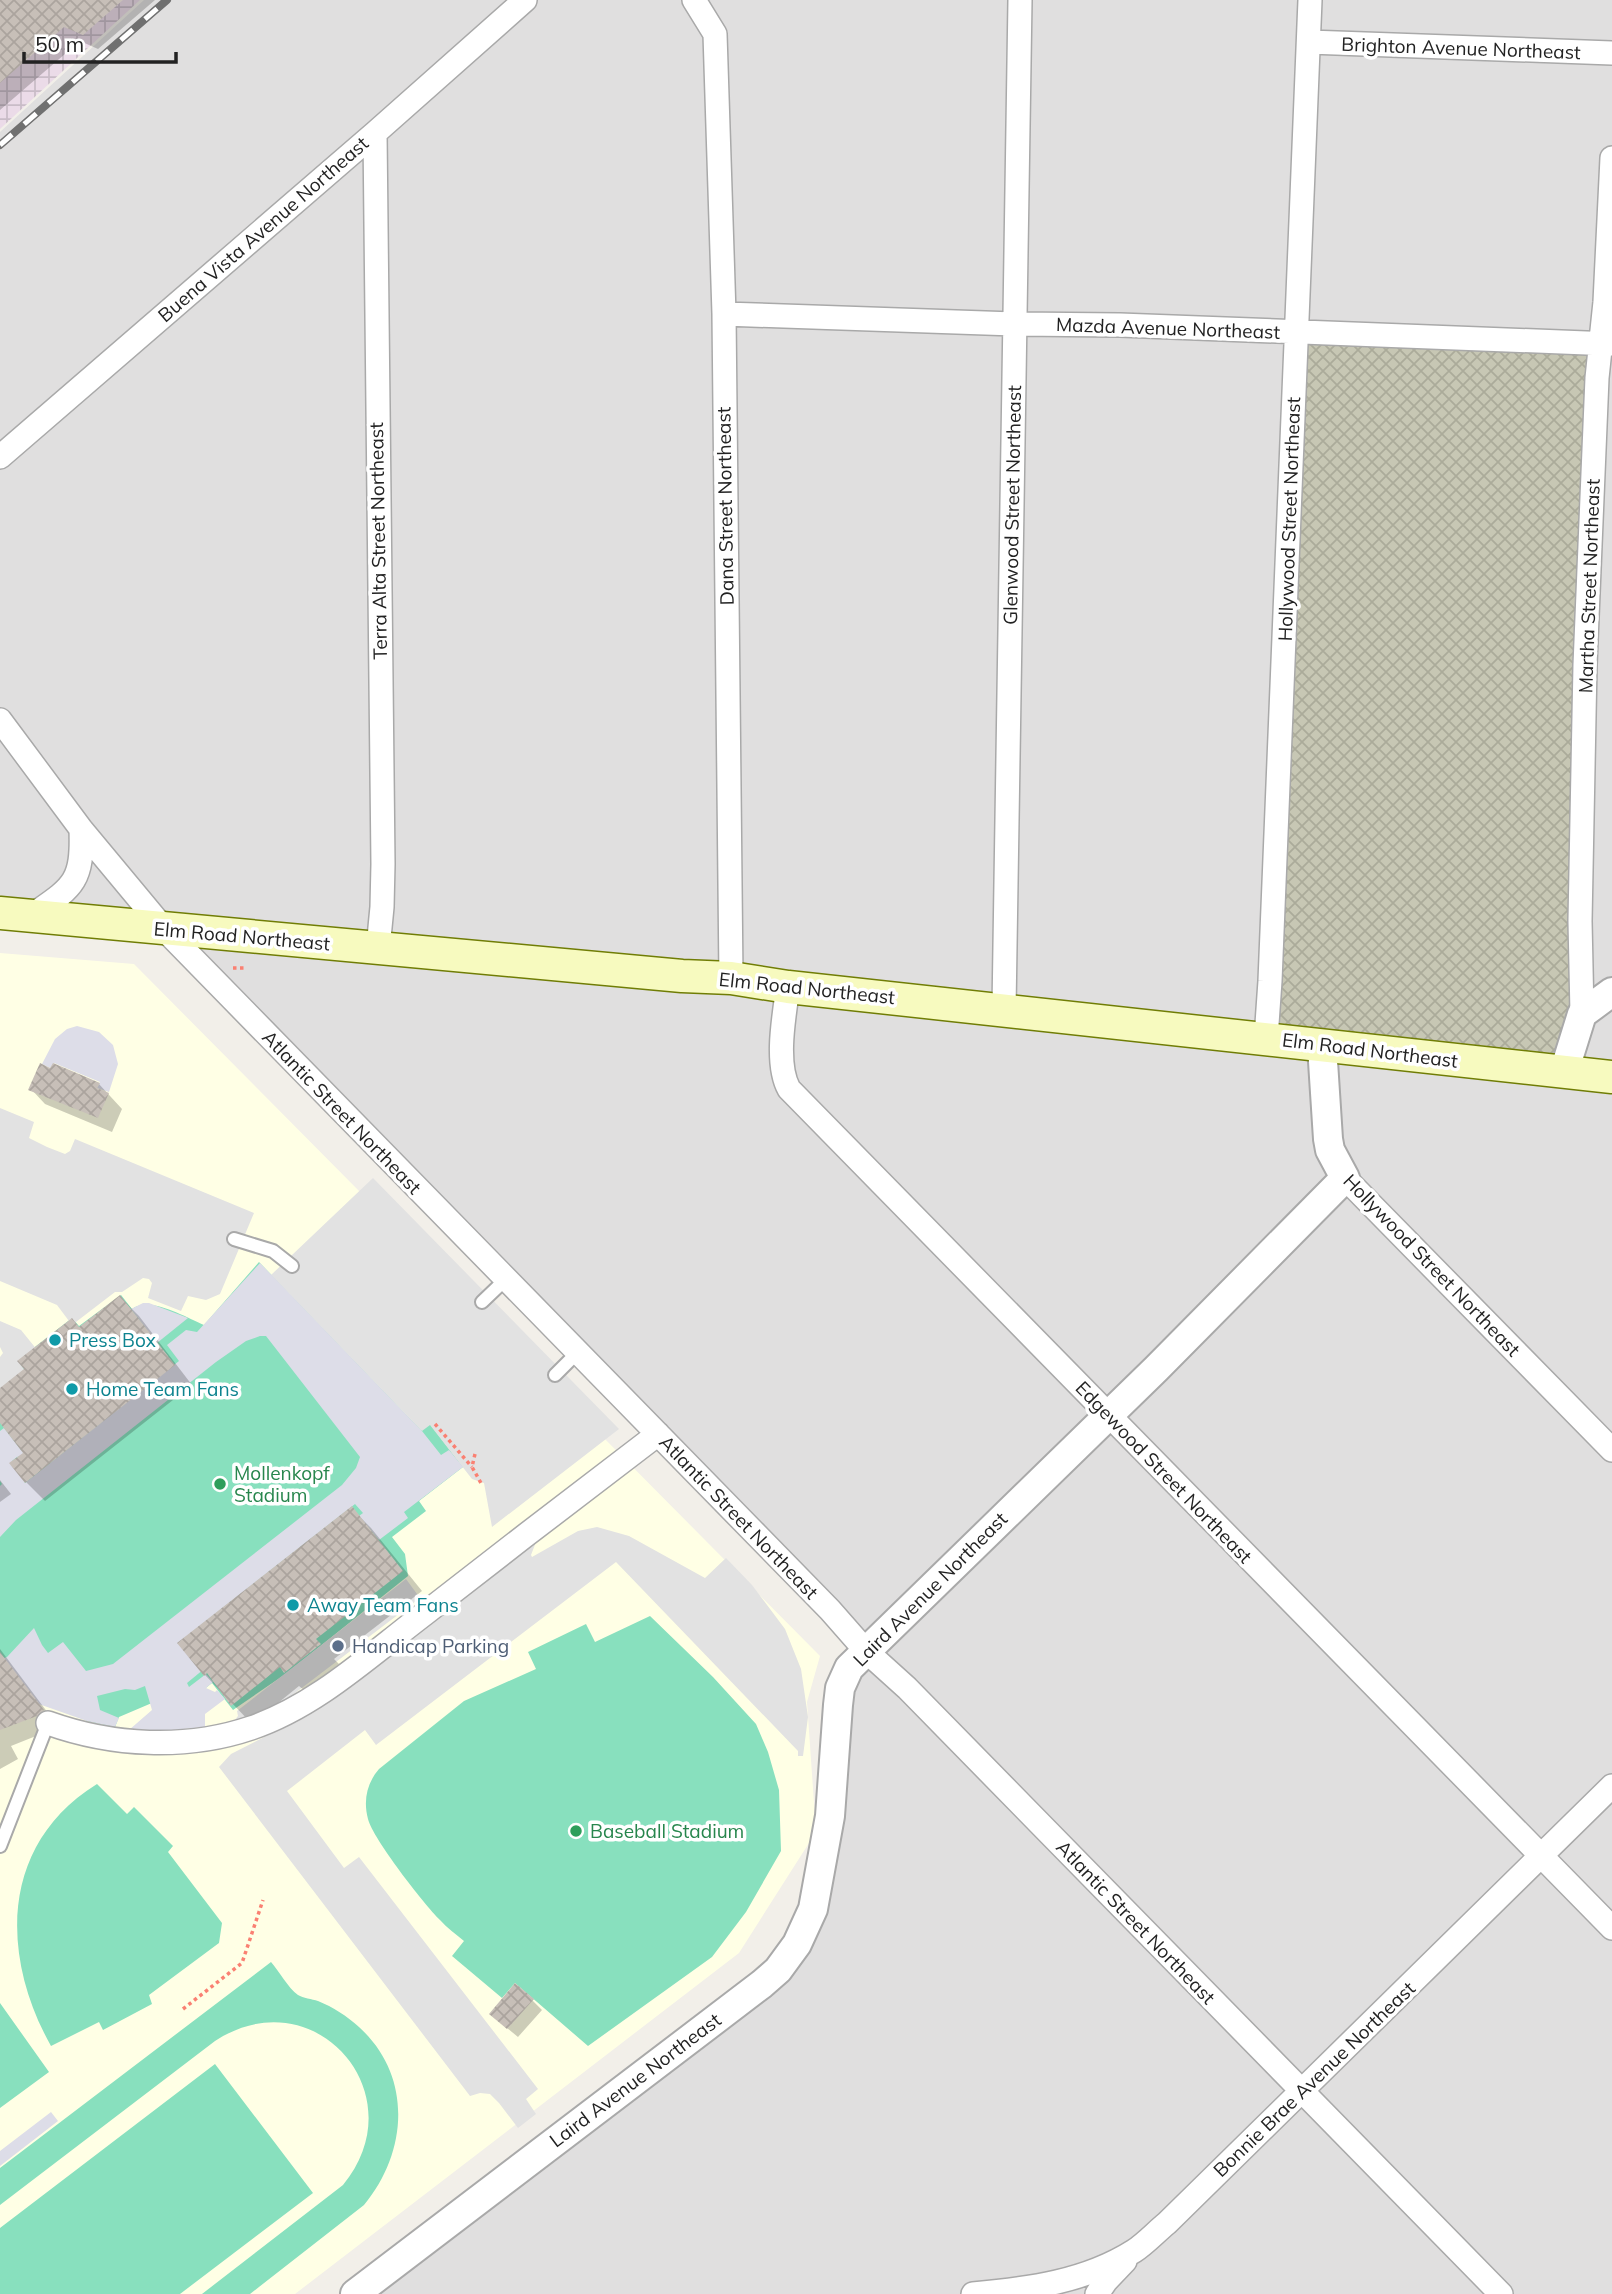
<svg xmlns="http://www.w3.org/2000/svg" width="1612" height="2294" font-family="Mulish,sans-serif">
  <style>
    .residential { fill: #e0dfdf }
    .industrial { fill: url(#industrial-grid) }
    .education { fill: #ffffe5 }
    .construction { fill: url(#construction-cross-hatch) }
    .pitch { fill: #88e0be }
    .parking { fill: #e2e2e2 }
    .plaza { fill: #dddde8 }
    .shadow { fill: #0003 }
    .building { fill: url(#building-cross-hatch) }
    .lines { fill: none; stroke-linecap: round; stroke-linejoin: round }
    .service-casing { stroke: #a9a9a9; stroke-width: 16 }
    .minor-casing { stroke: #a9a9a9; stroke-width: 26 }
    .tertiary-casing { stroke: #a9a9a9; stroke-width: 32 }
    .secondary-casing { stroke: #707d05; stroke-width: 35 }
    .path { stroke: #fa8072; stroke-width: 3.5; stroke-dasharray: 3.5 3.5; stroke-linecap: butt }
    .service { stroke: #fff; stroke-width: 12 }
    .minor { stroke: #fff; stroke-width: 23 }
    .tertiary { stroke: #fff; stroke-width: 28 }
    .secondary { stroke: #f7fabf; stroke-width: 32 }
    .rail-casing { stroke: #707070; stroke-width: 8 }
    .rail { stroke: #fff; stroke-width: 5; stroke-dasharray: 16; stroke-linecap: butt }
    .culture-dot { fill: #0f9aa8; stroke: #fff; stroke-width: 2.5 }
    .leisure-dot { fill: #2e9e5b; stroke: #fff; stroke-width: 2.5 }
    .service-dot { fill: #5c6f8a; stroke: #fff; stroke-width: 2.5 }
    .labels { text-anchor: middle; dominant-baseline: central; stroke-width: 7; stroke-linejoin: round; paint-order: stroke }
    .street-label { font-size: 19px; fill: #222; stroke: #fff }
    .culture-label { font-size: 19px; fill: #0d838f; stroke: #fff; text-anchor: start }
    .leisure-label { font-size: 19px; fill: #27864d; stroke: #fff; text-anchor: start }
    .service-label { font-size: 19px; fill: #4e5e75; stroke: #fff; text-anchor: start }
  </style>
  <defs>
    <pattern id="industrial-grid" width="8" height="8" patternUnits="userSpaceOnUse" patternTransform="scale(1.75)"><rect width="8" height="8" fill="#ebdbe8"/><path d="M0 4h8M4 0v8" fill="none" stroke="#c9bcc7"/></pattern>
    <pattern id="construction-cross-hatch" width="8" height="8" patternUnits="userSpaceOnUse" patternTransform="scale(1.75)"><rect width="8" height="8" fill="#c7c7b4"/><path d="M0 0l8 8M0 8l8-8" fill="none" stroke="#abab9a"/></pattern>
    <pattern id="building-cross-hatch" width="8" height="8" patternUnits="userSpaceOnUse" patternTransform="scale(1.75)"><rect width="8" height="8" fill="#c7bfb8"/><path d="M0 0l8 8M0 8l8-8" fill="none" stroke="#aba49e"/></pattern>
  </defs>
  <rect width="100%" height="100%" fill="#f2efe9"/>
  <path class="residential" d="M 144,0 L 1612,0 L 1612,2294 L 355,2294 L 797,1944 L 838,1705 L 861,1655 L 165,930 L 0,913 L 0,132 Z"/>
  <path class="industrial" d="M 0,0 L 140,0 L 0,129 Z"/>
  <path class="education" d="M 0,953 L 134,964 L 820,1656 L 807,1702 L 816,1832 L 739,1953 L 295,2294 L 0,2294 Z"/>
  <path class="construction" d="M 1296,332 L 1601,344 L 1580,921 L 1564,1072 L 1266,1038 Z"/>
  <path class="pitch" d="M 259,1262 L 421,1430 L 430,1424 L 463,1467 L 419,1501 L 426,1511 L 392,1537 L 405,1554 L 408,1576 L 284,1675 L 233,1710 L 212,1683 L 183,1706 L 173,1694 L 119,1717 L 115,1727 L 87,1721 L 0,1657 L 0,1388 L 17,1361 L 72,1318 L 79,1326 L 121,1295 L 132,1309 C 150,1296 185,1317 204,1325 Z
    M 650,1616 L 713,1677 L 756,1724 L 768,1752 L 779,1790 L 781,1851 L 746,1912 L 712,1957 L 588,2046 L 515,1983 L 502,1998 L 452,1956 L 464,1941 C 456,1934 447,1928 440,1920 C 424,1904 373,1839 368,1819 C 363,1800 367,1783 379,1769 L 464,1701 L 536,1669 L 528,1652 L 586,1624 L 595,1642 Z
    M 97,1784 L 127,1814 L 134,1807 L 173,1846 L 168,1852 L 222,1923 L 219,1943 L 149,1995 L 152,2004 L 103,2030 L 99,2022 L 51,2046 C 0,1955 0,1844 97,1784 Z
    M 271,1962 C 279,1971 288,1988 298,1995 C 303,1998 312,1999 318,2001 C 333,2007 347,2016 359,2027 C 413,2076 408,2152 364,2205 L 250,2294 L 202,2294 L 343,2185 C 418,2094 314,1976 215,2041 L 0,2205 L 0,2168 Z
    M 0,2003 L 49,2072 L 0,2108 Z
    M 215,2064 L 313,2193 L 180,2294 L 0,2294 L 0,2228 Z"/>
  <path class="parking" d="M 0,1108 L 34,1122 L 29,1138 L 47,1147 L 65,1154 L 70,1151 L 75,1139 L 254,1213 L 220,1294 L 206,1300 L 188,1296 L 181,1311 L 148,1298 L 152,1283 L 149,1279 L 143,1278 L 122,1292 L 115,1292 L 72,1325 L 57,1305 L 0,1281 Z
    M 373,1178 L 619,1429 L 492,1527 L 484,1483 L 472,1479 L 430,1425 L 422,1431 L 271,1275 Z
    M 0,1321 L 21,1330 L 38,1351 L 21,1365 L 32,1380 L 0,1405 L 0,1357 L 3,1353 L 0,1347 Z
    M 597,1527 L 629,1536 L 705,1578 L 726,1558 L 752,1585 L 785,1629 L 801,1669 L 808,1717 L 803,1756 L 798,1756 L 798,1751 L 616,1562 L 376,1745 L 365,1730 L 287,1791 L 344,1868 L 359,1857 L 538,2089 L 526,2099 L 536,2114 L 518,2128 L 499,2103 L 490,2094 L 480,2093 L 470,2096 L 219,1767 L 231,1754 L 313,1712 L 536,1542 L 531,1555 L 532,1557 L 578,1531 Z
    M 406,1579 L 420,1598 L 282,1703 L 234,1721 L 238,1716 L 237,1711 Z"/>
  <path class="plaza" d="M 77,1026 L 99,1032 L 113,1045 L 118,1064 L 109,1092 L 97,1088 L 100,1082 L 54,1063 L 50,1068 L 42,1064 L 55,1039 L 67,1029 Z
    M 260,1263 L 422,1431 L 441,1455 L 449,1450 L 463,1467 L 404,1512 L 408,1518 L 379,1540 L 359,1516 L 363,1513 L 355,1504 L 178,1643 L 204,1669 L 187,1683 L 189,1687 L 206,1674 L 213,1682 L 206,1688 L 215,1692 L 217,1690 L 225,1699 L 205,1714 L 205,1727 L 164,1731 L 129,1730 L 152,1710 L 145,1686 L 135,1690 L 125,1689 L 97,1696 L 100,1710 L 119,1718 L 115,1727 L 87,1721 L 33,1702 L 1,1659 L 7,1657 L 34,1628 L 42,1645 L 48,1653 L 63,1642 L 86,1671 L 113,1664 L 342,1485 L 356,1468 L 360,1457 L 266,1336 L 260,1336 L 246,1341 L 216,1362 L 16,1520 L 0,1537 L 0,1486 L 2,1484 L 0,1481 L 0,1431 L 4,1428 L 25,1455 L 17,1457 L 12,1461 L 25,1483 L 179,1361 L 167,1345 L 186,1330 L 197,1332 Z
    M 143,1303 L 149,1303 L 188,1318 L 157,1343 L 131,1309 Z
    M 51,2112 L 58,2121 L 0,2166 L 0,2151 Z"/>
  <path class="shadow" d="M 0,0 L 155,0 L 98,49 L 80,41 L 0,110 Z
    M 99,1084 L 122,1109 L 112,1132 L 45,1104 L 31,1089 Z
    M 120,1297 L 139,1316 L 192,1385 L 45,1501 L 26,1482 L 25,1453 L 0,1421 L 0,1390 Z
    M 0,1480 L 11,1494 L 0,1502 Z
    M 352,1509 L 371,1528 L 422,1591 L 334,1659 L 339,1664 L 305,1691 L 299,1686 L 252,1724 L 205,1675 Z
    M 0,1649 L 57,1725 L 51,1730 L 11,1746 L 18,1759 L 0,1769 Z
    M 532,2000 L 542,2010 L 518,2037 L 501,2023 Z"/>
  <path class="building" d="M 0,0 L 123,0 L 83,35 L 64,27 L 0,83 Z
    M 40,1063 L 50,1068 L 53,1063 L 100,1083 L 97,1088 L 109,1093 L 98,1118 L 28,1090 Z
    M 120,1295 L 175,1365 L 25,1483 L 9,1463 L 23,1453 L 0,1423 L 0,1388 L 24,1369 L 17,1361 L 72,1318 L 79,1327 Z
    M 352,1506 L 403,1571 L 316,1639 L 321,1644 L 284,1673 L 280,1667 L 231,1706 L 207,1673 L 204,1676 L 177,1643 Z
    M 0,1652 L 44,1710 L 37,1716 L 0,1730 Z
    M 515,1983 L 534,1999 L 507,2029 L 489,2014 Z"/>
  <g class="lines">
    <g class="service-casing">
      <path id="service" d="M 234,1239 L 273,1251 L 292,1266
        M 482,1302 L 506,1279
        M 555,1375 L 578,1352
        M 0,1846 L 48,1723"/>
    </g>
    <g class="minor-casing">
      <path id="minor" d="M 694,0 L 715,34 L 724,314 L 731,978
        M 1309,42 L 1612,53
        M 375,133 L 383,864 L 382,907 L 378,948
        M 724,314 L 1014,324 L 1120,325 L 1612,344
        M 0,457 L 375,133 L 525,0
        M 0,720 L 81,829 L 165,930 L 830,1610 L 866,1651 L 907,1688 L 1501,2294
        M 31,916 C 73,887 83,883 81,829
        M 788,987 C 784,1016 775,1064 789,1089 L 1612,1928
        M 1004,1009 L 1020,0
        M 1582,1014 L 1580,921 L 1585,665 L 1597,378 L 1605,302 L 1612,158
        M 1266,1038 L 1270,981 L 1310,0
        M 1345,1178 L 1612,1450
        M 48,1723 C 112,1746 186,1750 251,1728 C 316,1706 369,1656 423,1615 C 501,1554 579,1494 658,1434
        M 973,2294 C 1028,2289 1085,2282 1134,2251 C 1145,2244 1156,2232 1167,2223 L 1612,1786
        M 1097,2294 L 1106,2281 L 1125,2261"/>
    </g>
    <g class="tertiary-casing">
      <path id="tertiary" d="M 1564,1072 L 1582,1014 L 1612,992
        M 355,2294 L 762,1984 L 778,1970 L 797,1944 L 813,1909 L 830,1816 L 838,1705 L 840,1688 L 849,1668 L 1156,1369 L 1345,1178 L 1330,1150 L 1328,1139 L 1322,1046"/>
    </g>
    <g class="secondary-casing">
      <path id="secondary" d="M 0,913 L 682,976 L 731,978 L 788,987 L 1612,1077"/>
    </g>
    <path class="path" d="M 233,968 L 245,968
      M 435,1424 L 472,1467
      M 475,1454 L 472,1467 L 481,1483
      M 183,2009 L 242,1963 L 263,1900"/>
    <use href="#service" class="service"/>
    <use href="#minor" class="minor"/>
    <use href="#tertiary" class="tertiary"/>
    <use href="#secondary" class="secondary"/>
    <g class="rail-casing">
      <path id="rail" d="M 0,145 L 167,0"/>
    </g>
    <use href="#rail" class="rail"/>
  </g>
  <g class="culture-dot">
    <circle cx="55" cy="1340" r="7"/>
    <circle cx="72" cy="1389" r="7"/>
    <circle cx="293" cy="1605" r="7"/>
  </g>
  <g class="leisure-dot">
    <circle cx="220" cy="1484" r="7"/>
    <circle cx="576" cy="1831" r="7"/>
  </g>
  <circle class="service-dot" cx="338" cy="1646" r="7"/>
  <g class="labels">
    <g class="street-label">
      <text transform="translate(1461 48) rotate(2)">Brighton Avenue Northeast</text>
      <text transform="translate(263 229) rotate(-41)">Buena Vista Avenue Northeast</text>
      <text transform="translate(1168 328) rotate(2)">Mazda Avenue Northeast</text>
      <text transform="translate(1012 505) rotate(-89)">Glenwood Street Northeast</text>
      <text transform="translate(725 506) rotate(-91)">Dana Street Northeast</text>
      <text transform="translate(1289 519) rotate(-88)">Hollywood Street Northeast</text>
      <text transform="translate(378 541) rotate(-91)">Terra Alta Street Northeast</text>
      <text transform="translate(1589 586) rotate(-88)">Martha Street Northeast</text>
      <text transform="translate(242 936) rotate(5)">Elm Road Northeast</text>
      <text transform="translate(807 988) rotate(6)">Elm Road Northeast</text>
      <text transform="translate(1370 1050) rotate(7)">Elm Road Northeast</text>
      <text transform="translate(342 1112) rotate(46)">Atlantic Street Northeast</text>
      <text transform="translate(1432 1265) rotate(46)">Hollywood Street Northeast</text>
      <text transform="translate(1164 1472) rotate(46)">Edgewood Street Northeast</text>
      <text transform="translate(739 1517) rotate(46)">Atlantic Street Northeast</text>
      <text transform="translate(930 1589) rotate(-45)">Laird Avenue Northeast</text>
      <text transform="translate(1136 1922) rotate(46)">Atlantic Street Northeast</text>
      <text transform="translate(1314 2079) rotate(-44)">Bonnie Brae Avenue Northeast</text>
      <text transform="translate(635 2080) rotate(-37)">Laird Avenue Northeast</text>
    </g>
    <g class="culture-label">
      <text x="69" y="1340">Press Box</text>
      <text x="86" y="1389">Home Team Fans</text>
      <text x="307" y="1605">Away Team Fans</text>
    </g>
    <g class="leisure-label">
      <text x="234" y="1473">Mollenkopf<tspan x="234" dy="22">Stadium</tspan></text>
      <text x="590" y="1831">Baseball Stadium</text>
    </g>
    <g class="service-label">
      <text x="352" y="1646">Handicap Parking</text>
    </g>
  </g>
  <path d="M24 52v10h152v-10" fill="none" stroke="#222222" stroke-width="3.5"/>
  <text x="35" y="52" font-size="21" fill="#222222" stroke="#ffffff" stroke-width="5" paint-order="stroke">50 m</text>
</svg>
